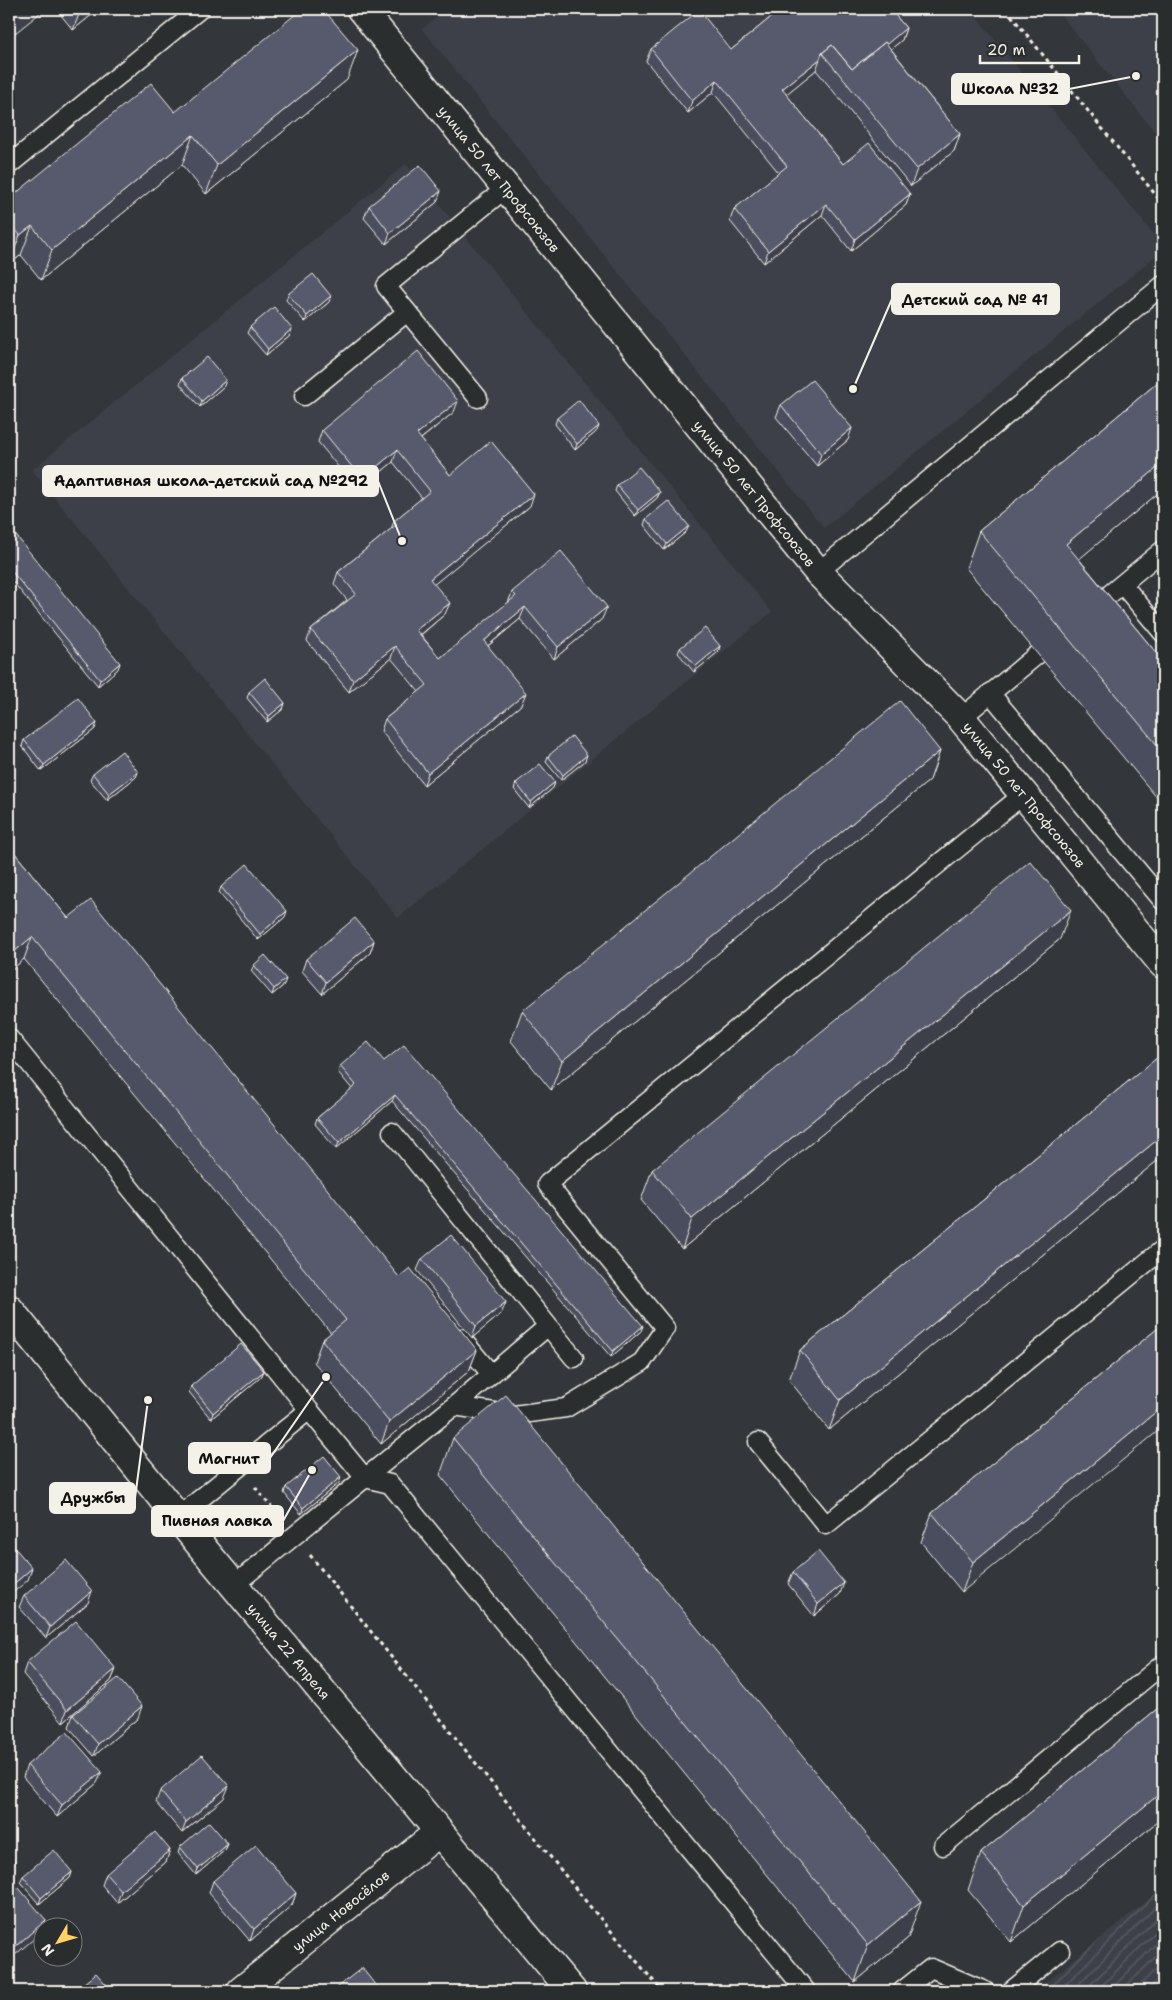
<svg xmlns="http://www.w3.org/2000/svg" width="1172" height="2000" font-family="'Shantell Sans',sans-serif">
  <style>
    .built { fill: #3e4149 }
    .industrial { fill: url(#industrial-furrows) }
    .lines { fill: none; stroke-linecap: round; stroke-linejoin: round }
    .service-casing { stroke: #f4f1e8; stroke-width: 21 }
    .minor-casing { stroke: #f4f1e8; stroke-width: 31 }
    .secondary-casing { stroke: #f4f1e8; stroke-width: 31 }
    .path { stroke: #f4f1e8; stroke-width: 3; stroke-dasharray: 4 4; stroke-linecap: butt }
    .service { stroke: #2a2d2e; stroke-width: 18 }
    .minor { stroke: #2a2d2e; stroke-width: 28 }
    .secondary { stroke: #2a2d2e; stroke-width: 28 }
    .wall { fill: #4a4d5d; stroke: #f4f1e8 }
    .shaded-wall { fill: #3c3f4c; stroke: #f4f1e8 }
    .building { fill: #565a6c; stroke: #f4f1e8 }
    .labels { text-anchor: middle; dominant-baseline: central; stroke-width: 4.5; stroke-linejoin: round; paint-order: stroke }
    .street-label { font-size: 14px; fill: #f4f1e8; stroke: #2a2d2e }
    .leader { fill: none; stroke: #f4f1e8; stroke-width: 2 }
    .callout-dot { fill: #f4f1e8; stroke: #2a2d2e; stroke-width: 2 }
    .callout { fill: #f4f1e8; stroke: #f4f1e8; stroke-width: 2 }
    .callout-label { font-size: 15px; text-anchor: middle; font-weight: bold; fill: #111 }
  </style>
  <defs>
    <pattern id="industrial-furrows" width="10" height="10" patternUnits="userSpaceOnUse" patternTransform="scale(1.25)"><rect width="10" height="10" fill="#3e4149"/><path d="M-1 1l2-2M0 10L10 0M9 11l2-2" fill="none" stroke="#5a5d63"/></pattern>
  </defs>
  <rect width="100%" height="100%" fill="#33363a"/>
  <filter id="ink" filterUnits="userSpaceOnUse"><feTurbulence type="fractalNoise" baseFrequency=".02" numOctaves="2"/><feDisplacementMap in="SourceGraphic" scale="10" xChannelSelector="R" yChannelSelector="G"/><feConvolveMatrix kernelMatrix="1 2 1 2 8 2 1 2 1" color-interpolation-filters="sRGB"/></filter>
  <g filter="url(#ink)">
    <path class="built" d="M 447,9 L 970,9 L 1163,246 L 1163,250 L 824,528 L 422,29 Z
      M 1056,9 L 1163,9 L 1163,142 Z
      M 406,164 L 772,612 L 398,918 L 32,470 Z"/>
    <path class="industrial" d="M 1163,1888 L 1163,1991 L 1035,1991 Z"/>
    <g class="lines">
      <g class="service-casing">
        <path id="service" d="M 9,165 L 200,9
          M 304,396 L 407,312
          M 478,398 L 386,286 L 506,188
          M 818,572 L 1163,285
          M 1122,584 L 1163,550
          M 1091,610 L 1122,584 L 1163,633
          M 990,693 L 1163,901
          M 961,718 L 1038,654
          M 9,1038 L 309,1410
          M 392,1132 L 574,1358
          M 461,1338 L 491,1374
          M 454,1406 L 548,1326
          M 758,1442 L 826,1525 L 1163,1249
          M 178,1517 L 309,1410 L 365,1478 L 454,1406 L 514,1415 L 566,1408 L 642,1362 L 665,1328 L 547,1184 L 1024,794
          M 234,1585 L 365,1478 L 390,1484 L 806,1991
          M 943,1846 L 1163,1664
          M 902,1991 L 931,1968 L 985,1991
          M 1011,1991 L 1060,1951"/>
      </g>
      <g class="minor-casing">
        <g id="minor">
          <path id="s1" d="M 361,9 L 818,572 L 961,718 L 1163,964"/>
          <path id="s2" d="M 241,1991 L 439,1832"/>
        </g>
      </g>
      <g class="secondary-casing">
        <g id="secondary">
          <path id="s3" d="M 9,1309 L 206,1552 L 572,1991"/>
        </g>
      </g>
      <path class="path" d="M 1006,9 L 1163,204
        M 255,1487 L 278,1515
        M 310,1555 L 588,1904 L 662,1991"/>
      <use href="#service" class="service"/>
      <use href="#minor" class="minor"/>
      <use href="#secondary" class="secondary"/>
    </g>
    <path class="wall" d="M 56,9 L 99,9 L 73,30 Z
      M 772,9 L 890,9 L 906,28 L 902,40 L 891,49 L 960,134 L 954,151 L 911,186 L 816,70 L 786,94 L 843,164 L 910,194 L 906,205 L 851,251 L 822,215 L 764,263 L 730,221 L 734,209 L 779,173 L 713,92 L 688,113 L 646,61 L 651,49 L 731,50 L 776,13 Z
      M 347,80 L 206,194 L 182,165 L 41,280 L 21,255 L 9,265 L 9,199 L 175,112 Z
      M 437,202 L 386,244 L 364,218 L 369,206 Z
      M 288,294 L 329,302 L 305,322 L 286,300 Z
      M 250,327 L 290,335 L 266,355 L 247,333 Z
      M 182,378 L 224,386 L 200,407 L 180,384 Z
      M 1163,378 L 1163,489 L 1079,559 L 1163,661 L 1163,805 L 966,568 L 979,531 Z
      M 781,405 L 848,440 L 817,466 L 776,417 Z
      M 454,412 L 421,439 L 450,475 L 530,506 L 434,584 L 445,614 L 421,635 L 440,658 L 508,603 L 512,592 L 602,619 L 554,659 L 520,619 L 488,646 L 521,705 L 424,785 L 381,731 L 385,719 L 419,692 L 391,658 L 349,692 L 307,641 L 311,630 L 347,600 L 334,584 L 338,572 L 391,529 L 394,521 L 422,498 L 393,462 L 358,491 L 318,442 L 322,430 Z
      M 557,418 L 597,431 L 575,450 L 555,424 Z
      M 617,485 L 660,492 L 657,498 L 635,516 L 615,491 Z
      M 646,519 L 686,532 L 664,550 L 644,525 Z
      M 9,527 L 118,669 L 98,686 L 9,577 Z
      M 720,646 L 718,652 L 694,672 L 678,653 L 680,648 Z
      M 249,692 L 285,703 L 283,709 L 267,722 L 247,698 Z
      M 95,729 L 41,771 L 22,746 L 24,740 Z
      M 940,751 L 930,780 L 551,1090 L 511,1041 L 522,1011 Z
      M 548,756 L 585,761 L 561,780 L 546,762 Z
      M 138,772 L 136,777 L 107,800 L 90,780 L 93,774 Z
      M 555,782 L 553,788 L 529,808 L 514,789 L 516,783 Z
      M 9,846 L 68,918 L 399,1277 L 477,1350 L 469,1371 L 381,1444 L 314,1362 L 322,1340 L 331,1333 L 24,959 L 9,972 Z
      M 221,887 L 285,917 L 258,940 L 219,893 Z
      M 1060,939 L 682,1249 L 641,1200 L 652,1170 Z
      M 374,941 L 370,953 L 322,994 L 302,971 L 306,959 Z
      M 254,965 L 284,985 L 272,995 L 251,971 Z
      M 1163,1053 L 1163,1156 L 829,1430 L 789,1380 L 800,1350 Z
      M 384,1061 L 641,1331 L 611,1357 L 392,1101 L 336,1149 L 315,1124 L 317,1118 L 352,1089 L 338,1072 L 340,1066 Z
      M 422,1259 L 506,1302 L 501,1314 L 472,1338 L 417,1270 Z
      M 1163,1324 L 962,1592 L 921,1542 L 932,1513 Z
      M 264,1371 L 261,1377 L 211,1419 L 189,1392 L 191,1386 Z
      M 453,1438 L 908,1938 L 855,1982 L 440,1475 Z
      M 341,1477 L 339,1483 L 301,1514 L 284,1493 L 286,1487 Z
      M 793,1572 L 840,1594 L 814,1616 L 788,1584 Z
      M 24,1596 L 88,1603 L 46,1638 L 19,1607 Z
      M 27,1662 L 116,1669 L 111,1681 L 63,1722 L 23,1674 Z
      M 1163,1704 L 1163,1817 L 1011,1942 L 968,1890 L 981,1853 Z
      M 73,1715 L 138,1718 L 94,1756 L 69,1727 Z
      M 27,1765 L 97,1783 L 57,1817 L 23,1777 Z
      M 160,1791 L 224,1798 L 182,1833 L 156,1802 Z
      M 228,1844 L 225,1850 L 196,1875 L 178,1853 L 180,1847 Z
      M 170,1850 L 166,1862 L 117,1903 L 102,1885 L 106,1874 Z
      M 72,1872 L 70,1878 L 39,1904 L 20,1882 L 23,1876 Z
      M 213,1881 L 296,1893 L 292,1905 L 250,1941 L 209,1893 Z"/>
    <path class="shaded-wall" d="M 19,9 L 45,9 L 9,38 L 9,17 Z
      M 81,9 L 99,9 L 73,30 Z
      M 906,28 L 902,40 L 847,85 L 850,74 Z
      M 358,50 L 347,80 L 206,194 L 217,165 Z
      M 820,59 L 816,70 L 778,101 L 782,89 Z
      M 717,80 L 713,92 L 688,113 L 692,101 Z
      M 960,134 L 954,151 L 911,186 L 917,169 Z
      M 193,135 L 182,165 L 41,280 L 52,250 Z
      M 441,191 L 437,202 L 386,244 L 390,233 Z
      M 910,194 L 906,205 L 851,251 L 855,239 Z
      M 826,204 L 822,215 L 764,263 L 768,251 Z
      M 32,226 L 21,255 L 9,265 L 20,235 Z
      M 331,296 L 329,302 L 305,322 L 307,316 Z
      M 292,329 L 290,335 L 266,355 L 268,349 Z
      M 226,380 L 224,386 L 200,407 L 202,401 Z
      M 458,401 L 454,412 L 412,446 L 417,434 Z
      M 599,426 L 597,431 L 575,450 L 577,444 Z
      M 852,428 L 848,440 L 817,466 L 821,454 Z
      M 397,450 L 393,462 L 358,491 L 362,479 Z
      M 1163,463 L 1163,489 L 1053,581 L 1066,544 Z
      M 660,492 L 657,498 L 635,516 L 638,510 Z
      M 534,494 L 530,506 L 426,591 L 430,579 Z
      M 689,526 L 686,532 L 664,550 L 667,544 Z
      M 450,603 L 445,614 L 412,642 L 416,630 Z
      M 525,607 L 520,619 L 479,653 L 484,641 Z
      M 607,607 L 602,619 L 554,659 L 558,647 Z
      M 395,646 L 391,658 L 349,692 L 353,680 Z
      M 720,646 L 718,652 L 694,672 L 696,666 Z
      M 120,663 L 118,669 L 98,686 L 100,680 Z
      M 526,693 L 521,705 L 424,785 L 428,773 Z
      M 285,703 L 283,709 L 267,722 L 269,716 Z
      M 97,723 L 95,729 L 41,771 L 44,765 Z
      M 940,751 L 930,780 L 551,1090 L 562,1061 Z
      M 587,755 L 585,761 L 561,780 L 563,775 Z
      M 138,772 L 136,777 L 107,800 L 109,794 Z
      M 555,782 L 553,788 L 529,808 L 531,802 Z
      M 1071,910 L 1060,939 L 682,1249 L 692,1219 Z
      M 287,911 L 285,917 L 258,940 L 260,934 Z
      M 32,937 L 24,959 L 9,972 L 9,956 Z
      M 374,941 L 370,953 L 322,994 L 326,982 Z
      M 286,979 L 284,985 L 272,995 L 274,989 Z
      M 395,1095 L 392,1101 L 336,1149 L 339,1143 Z
      M 1163,1135 L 1163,1156 L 829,1430 L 840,1400 Z
      M 506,1302 L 501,1314 L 472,1338 L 476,1326 Z
      M 643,1326 L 641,1331 L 611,1357 L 613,1351 Z
      M 477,1350 L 469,1371 L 381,1444 L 389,1422 Z
      M 264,1371 L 261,1377 L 211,1419 L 213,1413 Z
      M 1163,1406 L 1163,1427 L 962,1592 L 973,1562 Z
      M 341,1477 L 339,1483 L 301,1514 L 303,1508 Z
      M 32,1568 L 28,1580 L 9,1596 L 9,1588 Z
      M 844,1583 L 840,1594 L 814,1616 L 818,1604 Z
      M 92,1591 L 88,1603 L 46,1638 L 50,1627 Z
      M 15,1600 L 11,1611 L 9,1613 L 9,1605 Z
      M 116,1669 L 111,1681 L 63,1722 L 67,1710 Z
      M 142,1706 L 138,1718 L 94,1756 L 98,1744 Z
      M 102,1772 L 97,1783 L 57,1817 L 62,1805 Z
      M 229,1786 L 224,1798 L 182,1833 L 186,1822 Z
      M 1163,1791 L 1163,1817 L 1011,1942 L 1024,1905 Z
      M 228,1844 L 225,1850 L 196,1875 L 198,1869 Z
      M 170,1850 L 166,1862 L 117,1903 L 121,1891 Z
      M 15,1861 L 11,1872 L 9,1874 L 9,1866 Z
      M 72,1872 L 70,1878 L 39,1904 L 41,1898 Z
      M 296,1893 L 292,1905 L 250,1941 L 254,1929 Z
      M 921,1901 L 908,1938 L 855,1982 L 868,1945 Z
      M 46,1920 L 44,1928 L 42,1928 L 42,1932 L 9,1960 L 9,1952 Z"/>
    <path class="building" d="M 9,9 L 19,9 L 9,17 Z
      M 302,9 L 323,9 L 358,50 L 217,165 L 193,135 L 52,250 L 32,226 L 20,235 L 9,222 L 9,199 L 151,83 L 175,112 Z
      M 781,9 L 890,9 L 906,28 L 887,44 L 885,42 L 852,69 L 832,45 L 822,53 L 820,59 L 782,89 L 843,164 L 869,143 L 910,194 L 855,239 L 826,204 L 768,251 L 734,209 L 787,166 L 717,80 L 692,101 L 651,49 L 699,10 L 731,50 Z
      M 885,42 L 960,134 L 917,169 L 822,53 L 832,45 L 852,69 Z
      M 420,165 L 441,191 L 390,233 L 369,206 Z
      M 313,274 L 331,296 L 307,316 L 288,294 Z
      M 274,307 L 292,329 L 268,349 L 250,327 Z
      M 418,351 L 458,401 L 417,434 L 450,475 L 491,441 L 534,494 L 430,579 L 450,603 L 416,630 L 440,658 L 516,596 L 512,592 L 561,551 L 607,607 L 558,647 L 525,607 L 484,641 L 526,693 L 428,773 L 385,719 L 427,685 L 395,646 L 353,680 L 311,630 L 356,594 L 338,572 L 397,524 L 394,521 L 430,491 L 397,450 L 362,479 L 322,430 Z
      M 207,357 L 226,380 L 202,401 L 182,378 Z
      M 1163,378 L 1163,463 L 1066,544 L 1163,661 L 1163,752 L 979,531 Z
      M 812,380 L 852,428 L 821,454 L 781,405 Z
      M 579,400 L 599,426 L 577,444 L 557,418 Z
      M 639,467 L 660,492 L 638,510 L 617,485 Z
      M 668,501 L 689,526 L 667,544 L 646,519 Z
      M 9,527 L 120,663 L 100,680 L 9,568 Z
      M 705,628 L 720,646 L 696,666 L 680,648 Z
      M 265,678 L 285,703 L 269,716 L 249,692 Z
      M 78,698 L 97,723 L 44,765 L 24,740 Z
      M 900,701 L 940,751 L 562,1061 L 522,1011 Z
      M 572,736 L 587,755 L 563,775 L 548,756 Z
      M 122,751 L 138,772 L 109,794 L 93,774 Z
      M 540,764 L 555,782 L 531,802 L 516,783 Z
      M 9,846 L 68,918 L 91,900 L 399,1277 L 410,1268 L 477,1350 L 389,1422 L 322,1340 L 346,1320 L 32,937 L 9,956 Z
      M 1030,861 L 1071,910 L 692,1219 L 652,1170 Z
      M 247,864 L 287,911 L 260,934 L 221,887 Z
      M 355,918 L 374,941 L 326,982 L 306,959 Z
      M 265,955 L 286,979 L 274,989 L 254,965 Z
      M 368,1042 L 384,1061 L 404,1045 L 643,1326 L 613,1351 L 395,1095 L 339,1143 L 317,1118 L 356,1085 L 340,1066 Z
      M 1163,1053 L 1163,1135 L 840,1400 L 800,1350 Z
      M 451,1235 L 506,1302 L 476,1326 L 422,1259 Z
      M 1163,1324 L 1163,1406 L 973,1562 L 932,1513 Z
      M 241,1344 L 264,1371 L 213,1413 L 191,1386 Z
      M 506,1395 L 921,1901 L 868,1945 L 453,1438 Z
      M 324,1456 L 341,1477 L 303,1508 L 286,1487 Z
      M 9,1541 L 32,1568 L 9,1588 Z
      M 818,1551 L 844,1583 L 818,1604 L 793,1572 Z
      M 66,1560 L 92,1591 L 50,1627 L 24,1596 Z
      M 9,1592 L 15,1600 L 9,1605 Z
      M 76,1621 L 116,1669 L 67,1710 L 27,1662 Z
      M 118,1678 L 142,1706 L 98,1744 L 73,1715 Z
      M 1163,1704 L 1163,1791 L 1024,1905 L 981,1853 Z
      M 67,1732 L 102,1772 L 62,1805 L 27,1765 Z
      M 202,1755 L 229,1786 L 186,1822 L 160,1791 Z
      M 209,1822 L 228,1844 L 198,1869 L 180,1847 Z
      M 155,1832 L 170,1850 L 121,1891 L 106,1874 Z
      M 256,1845 L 296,1893 L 254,1929 L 213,1881 Z
      M 54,1850 L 72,1872 L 41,1898 L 23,1876 Z
      M 9,1853 L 15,1861 L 9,1866 Z
      M 18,1887 L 46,1920 L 9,1952 L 9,1894 Z
      M 362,1968 L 380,1991 L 332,1991 Z
      M 96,1973 L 112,1991 L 75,1991 Z"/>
  </g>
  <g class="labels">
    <g class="street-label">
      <text stroke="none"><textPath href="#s1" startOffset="219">улица 50 лет Профсоюзов</textPath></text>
      <text stroke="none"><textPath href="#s1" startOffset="624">улица 50 лет Профсоюзов</textPath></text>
      <text stroke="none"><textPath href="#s1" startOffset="1029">улица 50 лет Профсоюзов</textPath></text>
      <text stroke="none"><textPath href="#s3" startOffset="442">улица 22 Апреля</textPath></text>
      <text stroke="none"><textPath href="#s2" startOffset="128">улица Новосёлов</textPath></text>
    </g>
  </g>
  <path class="leader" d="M1136 76L1069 89M853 389L892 299M402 541L378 481M326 1377L270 1458M148 1400L135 1498M312 1470L283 1521"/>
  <g class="callout-dot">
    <circle cx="1136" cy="76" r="5"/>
    <circle cx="853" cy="389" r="5"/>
    <circle cx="402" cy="541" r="5"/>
    <circle cx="326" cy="1377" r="5"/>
    <circle cx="148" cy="1400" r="5"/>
    <circle cx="312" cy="1470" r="5"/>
  </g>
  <g class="callout">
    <rect x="952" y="74" width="117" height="30" rx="5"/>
    <rect x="892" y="284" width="167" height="30" rx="5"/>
    <rect x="43" y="466" width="335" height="30" rx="5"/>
    <rect x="189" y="1443" width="81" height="30" rx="5"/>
    <rect x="50" y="1483" width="85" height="30" rx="5"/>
    <rect x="152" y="1506" width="131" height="30" rx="5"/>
  </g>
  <g class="callout-label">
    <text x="1010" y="94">Школа №32</text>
    <text x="975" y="305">Детский сад № 41</text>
    <text x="211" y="486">Адаптивная школа-детский сад №292</text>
    <text x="229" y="1464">Магнит</text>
    <text x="93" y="1503">Дружбы</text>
    <text x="217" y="1526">Пивная лавка</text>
  </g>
  <rect width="1172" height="2000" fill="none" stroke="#2a2d2e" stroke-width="30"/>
  <rect x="15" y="15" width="1142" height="1970" fill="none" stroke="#f4f1e8" stroke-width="2" filter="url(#ink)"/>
  <g transform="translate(58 1942) rotate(232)"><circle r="24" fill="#2a2d2e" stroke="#7b7b78"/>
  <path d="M0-4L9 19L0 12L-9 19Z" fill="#ffd166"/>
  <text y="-8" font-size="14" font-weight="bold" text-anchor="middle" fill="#f4f1e8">N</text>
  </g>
  <path d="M980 55v8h99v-8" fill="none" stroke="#f4f1e8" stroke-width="2.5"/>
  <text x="987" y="55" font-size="15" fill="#f4f1e8" stroke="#2a2d2e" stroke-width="4" paint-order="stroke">20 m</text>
</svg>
